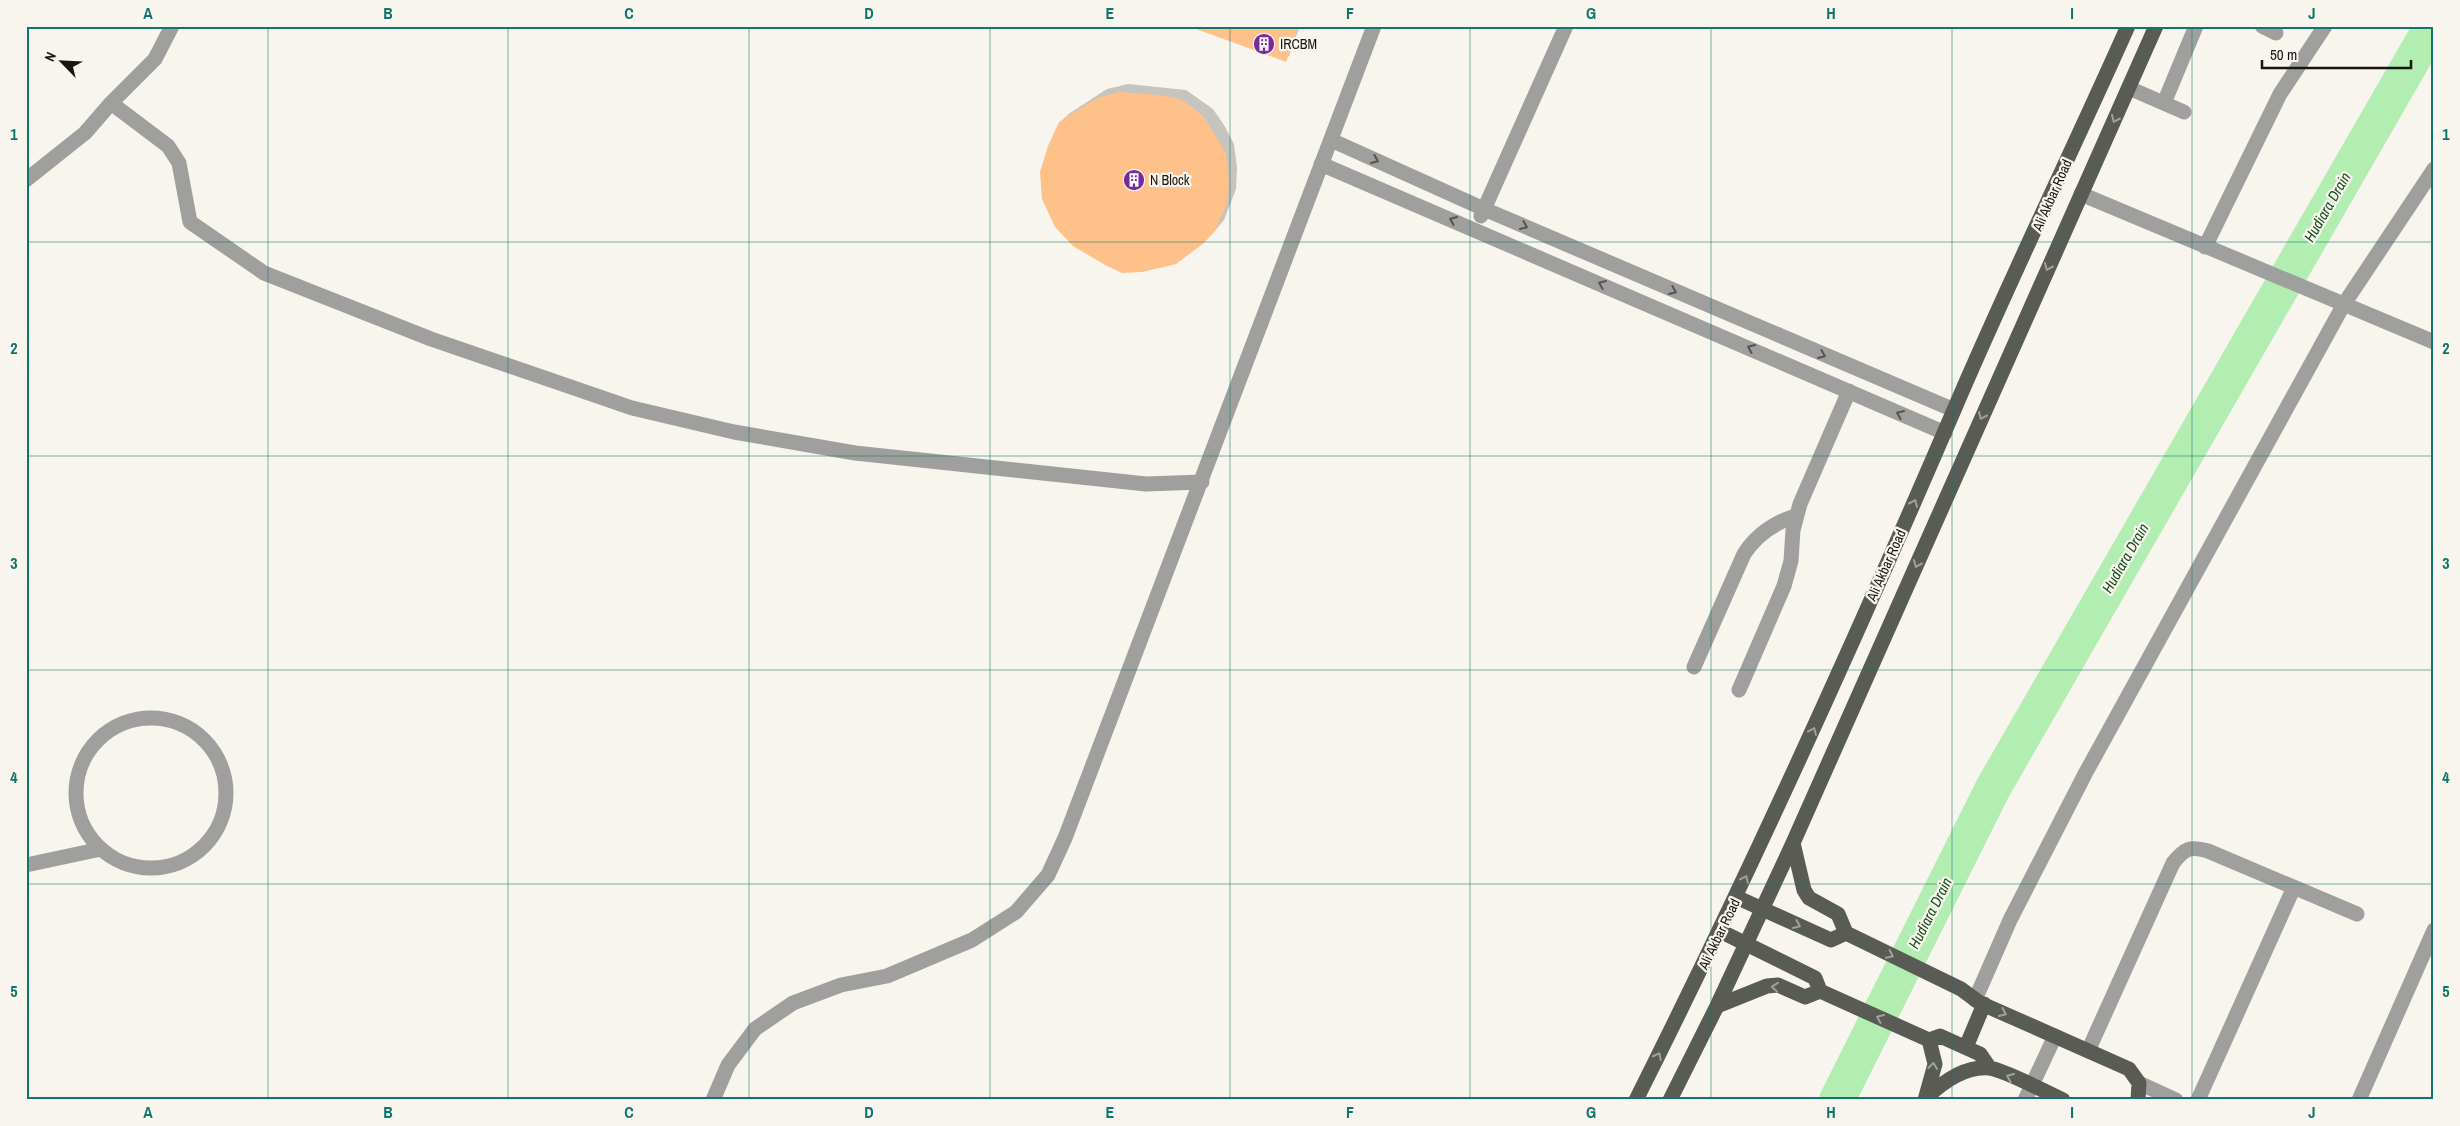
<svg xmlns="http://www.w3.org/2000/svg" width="2460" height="1126" font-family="'Archivo Narrow',sans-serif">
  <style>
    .shadow { fill: #0003 }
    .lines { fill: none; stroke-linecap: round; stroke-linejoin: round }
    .river { stroke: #b2edb2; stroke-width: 36 }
    .building { fill: #ffc18a }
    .minor { stroke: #9fa09d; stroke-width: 15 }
    .major { stroke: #595b55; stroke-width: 15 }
    .oneway { stroke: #a1a09a }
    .oneway2 { stroke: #545451 }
    .grid { fill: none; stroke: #0f766e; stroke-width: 1; stroke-opacity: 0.55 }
    .labels { text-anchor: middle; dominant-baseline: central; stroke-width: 4.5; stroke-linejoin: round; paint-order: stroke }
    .poi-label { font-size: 14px; fill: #171613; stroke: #f8f5ee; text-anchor: start }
    .street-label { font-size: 14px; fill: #171613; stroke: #f8f5ee }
    .water-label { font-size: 15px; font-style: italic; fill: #15511a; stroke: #f8f5ee }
    .neatline { fill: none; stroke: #0f766e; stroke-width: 2 }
    .grid-label { font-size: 16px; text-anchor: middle; font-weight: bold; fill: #0f766e }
  </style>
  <rect width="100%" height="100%" fill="#f8f5ee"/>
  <path class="shadow" d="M 1191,26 L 1300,26 L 1289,56 L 1285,60 Z
    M 1128,84 L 1186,90 L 1213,109 L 1224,125 L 1234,144 L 1237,167 L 1236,189 L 1224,220 L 1213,233 L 1060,122 L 1070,113 L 1107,89 Z"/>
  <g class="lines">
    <path class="river" d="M 1837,1100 L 1993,788 L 2432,26"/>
  </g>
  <path class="building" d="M 1188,26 L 1299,26 L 1286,62 Z
    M 1119,92 L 1159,95 L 1177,98 L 1191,106 L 1204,117 L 1226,153 L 1229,177 L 1228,199 L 1223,213 L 1215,231 L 1204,243 L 1176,264 L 1142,272 L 1122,273 L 1105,265 L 1073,246 L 1055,227 L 1042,199 L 1040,172 L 1048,146 L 1059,122 L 1097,98 Z"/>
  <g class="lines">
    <path class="minor" d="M 2262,26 L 2276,33
      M 2129,88 L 2184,112
      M 111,103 L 168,146 L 179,163 L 190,222 L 264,273 L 431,339 L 632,408 L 734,432 L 855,453 L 1146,484 L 1202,482
      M 2164,103 L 2196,26
      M 1331,140 L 1484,209 L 1954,410
      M 1321,164 L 1945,433
      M 26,180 L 85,133 L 111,103 L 155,59 L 172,26
      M 2081,194 L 2434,342
      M 1481,216 L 1566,26
      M 2205,247 L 2280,94 L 2325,26
      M 1694,667 L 1744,554 C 1757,534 1774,523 1795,516
      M 1739,690 L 1784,586 L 1791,561 L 1793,530 L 1800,504 L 1849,391
      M76 793a75 75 0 1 1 150 0a75 75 0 1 1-150 0Z
      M 26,865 L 101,849
      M 1975,1000 L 2010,920 L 2085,774 L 2344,304 L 2434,169
      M 2088,1051 L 2173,863 C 2185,848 2190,846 2208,851 L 2357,914
      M 2139,1083 L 2176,1100
      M 713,1100 L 728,1065 L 755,1029 L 793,1003 L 841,985 L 887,976 L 972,940 L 1016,912 L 1048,875 L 1065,838 L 1374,26
      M 2025,1100 L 2055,1036
      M 2198,1100 L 2294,887
      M 2359,1100 L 2434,930"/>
    <path class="major" d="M 1793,843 L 1804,890 L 1809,898 L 1838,914 L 1846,933 L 1961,989 L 1980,1003 L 2129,1069 L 2139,1083 L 2138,1100
      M 1736,897 L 1831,940 L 1846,933
      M 1720,931 L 1815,978 L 1820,991 L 1929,1040 L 1935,1064 L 1925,1100
      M 1717,1006 L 1767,986 L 1778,985 L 1805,997 L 1820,991
      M 1929,1040 L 1940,1036 L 1980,1054 L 1989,1067
      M 1966,1047 L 1984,1004
      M 1927,1097 C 1943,1082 1966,1066 1989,1068 C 2001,1069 2049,1093 2063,1100
      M 1636,1100 C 1750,873 1854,643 1954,410 C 2009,281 2071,154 2128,26
      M 1670,1100 L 1717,1006 L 1793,843 L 2156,26"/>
  </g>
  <defs><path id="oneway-chevron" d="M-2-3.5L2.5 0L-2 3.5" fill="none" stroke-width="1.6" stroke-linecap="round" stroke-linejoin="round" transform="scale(1.25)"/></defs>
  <g class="oneway">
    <use href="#oneway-chevron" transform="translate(2115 119) rotate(114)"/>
    <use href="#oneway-chevron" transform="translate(2048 267) rotate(114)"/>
    <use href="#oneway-chevron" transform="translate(1982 416) rotate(114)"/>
    <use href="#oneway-chevron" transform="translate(1914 503) rotate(-66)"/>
    <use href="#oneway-chevron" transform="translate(1917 564) rotate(114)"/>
    <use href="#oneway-chevron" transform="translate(1813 731) rotate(-66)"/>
    <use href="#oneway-chevron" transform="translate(1745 879) rotate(-65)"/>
    <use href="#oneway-chevron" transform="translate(1797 925) rotate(24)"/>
    <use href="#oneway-chevron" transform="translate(1890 955) rotate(26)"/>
    <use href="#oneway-chevron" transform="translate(1775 987) rotate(-174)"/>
    <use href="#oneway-chevron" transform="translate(2003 1013) rotate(24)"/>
    <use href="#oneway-chevron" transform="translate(1880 1018) rotate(-156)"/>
    <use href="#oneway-chevron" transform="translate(1658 1056) rotate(-63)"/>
    <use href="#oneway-chevron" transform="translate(1933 1066) rotate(-84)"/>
    <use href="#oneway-chevron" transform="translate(2010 1077) rotate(-156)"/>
  </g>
  <g class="oneway2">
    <use href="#oneway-chevron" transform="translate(1375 160) rotate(24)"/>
    <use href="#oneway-chevron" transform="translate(1453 220) rotate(-157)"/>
    <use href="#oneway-chevron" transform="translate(1524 226) rotate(23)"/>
    <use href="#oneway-chevron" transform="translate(1602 284) rotate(-157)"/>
    <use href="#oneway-chevron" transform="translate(1673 291) rotate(23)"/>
    <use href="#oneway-chevron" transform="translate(1751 348) rotate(-156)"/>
    <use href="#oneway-chevron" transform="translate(1822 355) rotate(23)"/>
    <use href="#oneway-chevron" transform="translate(1900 414) rotate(-156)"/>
  </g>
  <path class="grid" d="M 268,26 L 268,1100M 508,26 L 508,1100M 749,26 L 749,1100M 990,26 L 990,1100M 1230,26 L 1230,1100M 1470,26 L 1470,1100M 1711,26 L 1711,1100M 1952,26 L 1952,1100M 2192,26 L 2192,1100M 26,242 L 2434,242M 26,456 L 2434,456M 26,670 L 2434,670M 26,884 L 2434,884"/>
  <defs>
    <g id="building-disc" transform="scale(1.125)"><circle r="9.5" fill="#78299a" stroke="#f8f5ee"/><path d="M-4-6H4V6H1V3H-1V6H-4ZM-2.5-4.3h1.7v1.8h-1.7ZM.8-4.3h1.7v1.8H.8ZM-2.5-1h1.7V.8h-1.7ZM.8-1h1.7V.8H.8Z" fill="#fff"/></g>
  </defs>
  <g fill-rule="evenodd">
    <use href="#building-disc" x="1264" y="44"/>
    <use href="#building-disc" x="1134" y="180"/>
  </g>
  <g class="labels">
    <g class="poi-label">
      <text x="1280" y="44">IRCBM</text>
      <text x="1150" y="180">N Block</text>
    </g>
    <g class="street-label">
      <text transform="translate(2052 195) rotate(-66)">Ali Akbar Road</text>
      <text transform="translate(1886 565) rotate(-66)">Ali Akbar Road</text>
      <text transform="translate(1719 934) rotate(-64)">Ali Akbar Road</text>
    </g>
    <g class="water-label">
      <text transform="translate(2327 207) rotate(-60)">Hudiara Drain</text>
      <text transform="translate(2125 558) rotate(-60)">Hudiara Drain</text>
      <text transform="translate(1930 913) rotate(-63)">Hudiara Drain</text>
    </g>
  </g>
  <rect width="2460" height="1126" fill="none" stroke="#f8f5ee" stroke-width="55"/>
  <g transform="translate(62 62) rotate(294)" stroke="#f8f5ee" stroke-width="4" paint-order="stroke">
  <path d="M0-4L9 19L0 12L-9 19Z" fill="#171613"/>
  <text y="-8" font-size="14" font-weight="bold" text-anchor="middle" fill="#171613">N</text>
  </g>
  <path d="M2262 60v8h149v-8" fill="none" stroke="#171613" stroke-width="2.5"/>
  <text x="2270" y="60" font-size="15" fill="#171613" stroke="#f8f5ee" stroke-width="4" paint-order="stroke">50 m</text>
  <rect x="28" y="28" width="2404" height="1070" class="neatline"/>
  <g class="grid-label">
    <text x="148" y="19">A</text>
    <text x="388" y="19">B</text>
    <text x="629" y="19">C</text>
    <text x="869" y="19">D</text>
    <text x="1110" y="19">E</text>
    <text x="1350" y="19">F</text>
    <text x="1591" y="19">G</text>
    <text x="1831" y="19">H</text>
    <text x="2072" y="19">I</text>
    <text x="2312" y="19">J</text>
    <text x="14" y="140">1</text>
    <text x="2446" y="140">1</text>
    <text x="14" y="354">2</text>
    <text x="2446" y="354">2</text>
    <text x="14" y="569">3</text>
    <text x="2446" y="569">3</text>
    <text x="14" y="783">4</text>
    <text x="2446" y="783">4</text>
    <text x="14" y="997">5</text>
    <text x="2446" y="997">5</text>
    <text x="148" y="1118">A</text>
    <text x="388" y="1118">B</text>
    <text x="629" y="1118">C</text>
    <text x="869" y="1118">D</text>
    <text x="1110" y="1118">E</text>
    <text x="1350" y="1118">F</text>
    <text x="1591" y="1118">G</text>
    <text x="1831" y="1118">H</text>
    <text x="2072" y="1118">I</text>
    <text x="2312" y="1118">J</text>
  </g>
</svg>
